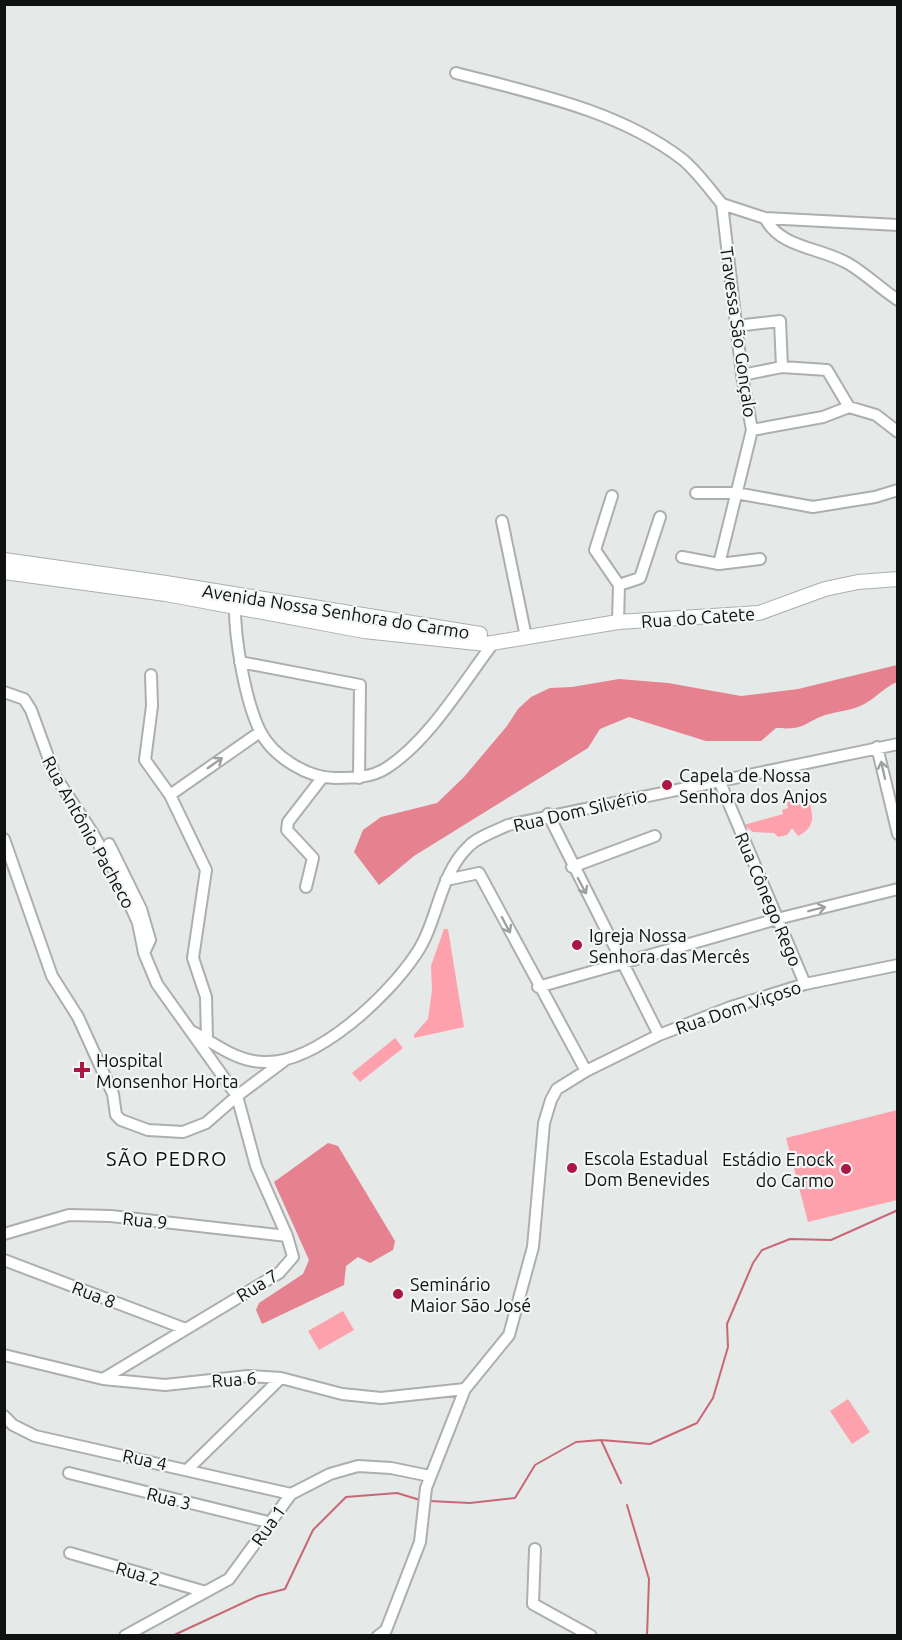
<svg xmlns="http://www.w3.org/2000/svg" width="902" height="1640" font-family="Ubuntu,sans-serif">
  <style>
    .green { fill: #fda2ad }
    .forest { fill: #e6818f }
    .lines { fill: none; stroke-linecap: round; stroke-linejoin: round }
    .stream { stroke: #c96776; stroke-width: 2 }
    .minor-casing { stroke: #abafad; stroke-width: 14 }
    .tertiary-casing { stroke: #abafad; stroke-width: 16 }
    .minor { stroke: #fff; stroke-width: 10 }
    .tertiary { stroke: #fff; stroke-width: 14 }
    .oneway { stroke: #9fa0a0 }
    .poi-dot { fill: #ab1642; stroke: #f2f6f5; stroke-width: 2 }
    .labels { text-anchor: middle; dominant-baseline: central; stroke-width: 4.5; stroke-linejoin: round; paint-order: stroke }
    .street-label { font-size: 18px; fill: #101211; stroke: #f2f6f5 }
    .poi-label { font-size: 18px; fill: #101211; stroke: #f2f6f5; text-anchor: start }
    .neighbourhood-label { font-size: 20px; letter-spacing: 1.5px; fill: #101211; stroke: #f2f6f5 }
  </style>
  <rect width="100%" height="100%" fill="#e5e9e7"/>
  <path class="green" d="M 808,797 C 813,815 817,826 798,836 L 792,828 L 787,835 L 778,837 L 774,833 L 753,832 L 744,825 L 783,814 L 782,810 L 788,808 L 787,802 Z
    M 444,929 L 448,929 L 464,1027 L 414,1038 L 414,1035 L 428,1019 L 432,990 L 431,966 Z
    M 395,1038 L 403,1048 L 360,1082 L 352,1073 Z
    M 897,1110 L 897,1200 L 808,1222 L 786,1138 Z
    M 343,1311 L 354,1330 L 319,1350 L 308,1331 Z
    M 848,1399 L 870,1432 L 852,1444 L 830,1411 Z"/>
  <path class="forest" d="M 897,665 L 897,682 C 885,687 878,696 866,703 C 852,711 839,711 825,715 C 801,724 806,730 776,728 L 761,741 L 706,741 L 629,717 L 600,729 L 588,748 L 414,856 L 379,885 L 354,852 L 363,830 L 381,817 L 437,803 L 464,777 L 507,726 L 518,709 L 531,697 L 550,688 L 572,687 L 619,679 L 668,683 L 741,696 L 798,689 Z
    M 328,1143 L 338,1146 L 395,1241 L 393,1250 L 370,1263 L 358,1257 L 346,1266 L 344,1285 L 262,1324 L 256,1310 L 259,1303 L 303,1274 L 309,1260 L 274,1182 Z"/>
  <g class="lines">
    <path class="stream" d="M 601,1440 L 621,1483
      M 429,1501 L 470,1503 L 515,1498 L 535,1465 L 576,1442 L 601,1440 L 650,1444 L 697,1423 L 713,1398 L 728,1347 L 727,1324 L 753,1263 L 762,1250 L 790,1239 L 831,1240 L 898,1210
      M 627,1505 L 649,1579 L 647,1636
      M 172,1636 L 258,1596 L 285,1589 L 313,1530 L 346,1497 L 397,1493 L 420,1500"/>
    <g class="minor-casing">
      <path id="minor" d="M 456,73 C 532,93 618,110 682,159 C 697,171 710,190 722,204
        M 722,204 L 765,218 L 898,225
        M 765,218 C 781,249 821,247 849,264 C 866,274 881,289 898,300
        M 736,326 L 780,321 L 782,367 L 827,370 L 849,407
        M 742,375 L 782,367
        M 752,430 L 823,417 L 849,407 L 876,415 L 898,432
        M 696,493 L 736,493 L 813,507 L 875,497 L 898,490
        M 612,496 L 595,550 L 619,585
        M 502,521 L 526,637
        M 682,557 L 719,564 L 760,559
        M 719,564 L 752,430 L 742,375 L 722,204
        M 235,602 C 234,637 245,700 260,731 C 273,757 308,778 335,778 C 353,778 372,778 388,767 C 430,739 463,683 494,642
        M 618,622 L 619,585 L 640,578 L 660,517
        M 240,662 L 360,685 L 359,778
        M 151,675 L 152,706 L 145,760 L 170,795 L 206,870 L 193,958 L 206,997 L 207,1039
        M 4,692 L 24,699 L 31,710 L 55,776 L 92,832 L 119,880 L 138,923 L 144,953 L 157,984 L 237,1096 L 256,1166 L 287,1236 L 293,1257 L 279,1273 L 103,1379
        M 877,747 L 898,834
        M 719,780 L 805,984
        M 170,795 L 260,732
        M 548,814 L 659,1035
        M 4,839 L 52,976 L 78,1017 L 113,1094 L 116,1115 L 121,1120 L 148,1130 L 183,1132 L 206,1123 L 237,1096 L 284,1061
        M 109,844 L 141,909 L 150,940 L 144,953
        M 572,867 L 655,836
        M 446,880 L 479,873 L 586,1071
        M 306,887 L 313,858 L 287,830 L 288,822 L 322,778
        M 538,987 L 777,919 L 898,889
        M 193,1032 C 216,1044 237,1062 264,1062 C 317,1064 389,995 416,954 C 438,922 439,875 468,847 C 477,837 496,831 508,825 L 898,744
        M 4,1234 L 69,1215 L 111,1216 L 287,1236
        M 4,1260 L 183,1328
        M 4,1355 L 103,1379 L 165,1385 L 248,1376 L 281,1378 L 342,1394 L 381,1398 L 465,1389
        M 4,1416 L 13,1425 L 35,1436 L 291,1494
        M 189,1468 L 281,1378
        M 69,1473 L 268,1522
        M 535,1549 L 533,1604 L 591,1636
        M 70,1553 L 206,1592
        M 125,1636 L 229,1579 L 291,1494 L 330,1474 L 358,1466 L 391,1468 L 430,1476
        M 378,1636 L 386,1630 L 420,1542 L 426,1488 L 465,1389 L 509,1335 L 533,1247 L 544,1123 L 551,1100 L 557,1089 L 586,1071 L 659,1035 L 731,1007 L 805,984 L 898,965"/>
    </g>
    <g class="tertiary-casing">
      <path id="tertiary" d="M 4,560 L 166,583 L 480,634
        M 4,572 L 166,594 L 364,631 L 486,644 L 618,622 L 759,613 L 825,589 L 858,582 L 898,579"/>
    </g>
    <use href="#minor" class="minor"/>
    <use href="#tertiary" class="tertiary"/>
  </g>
  <defs><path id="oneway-shaft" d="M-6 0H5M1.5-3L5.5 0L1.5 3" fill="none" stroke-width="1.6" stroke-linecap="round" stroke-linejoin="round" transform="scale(1.5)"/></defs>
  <g class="oneway">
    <use href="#oneway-shaft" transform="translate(215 763) rotate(-35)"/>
    <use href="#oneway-shaft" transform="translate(883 770) rotate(-103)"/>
    <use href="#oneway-shaft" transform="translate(582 886) rotate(62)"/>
    <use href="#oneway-shaft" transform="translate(817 909) rotate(-14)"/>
    <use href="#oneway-shaft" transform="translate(506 925) rotate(62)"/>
  </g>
  <g class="poi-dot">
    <circle cx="667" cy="785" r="6"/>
    <circle cx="577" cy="945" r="6"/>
    <path d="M79 1061h6v6h6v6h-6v6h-6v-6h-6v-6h6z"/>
    <circle cx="572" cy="1168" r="6"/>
    <circle cx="846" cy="1169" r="6"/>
    <circle cx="398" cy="1294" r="6"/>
  </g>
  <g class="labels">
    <g class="street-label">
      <text transform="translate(739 332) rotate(82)">Travessa São Gonçalo</text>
      <text transform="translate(336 611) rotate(9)">Avenida Nossa Senhora do Carmo</text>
      <text transform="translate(698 617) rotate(-4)">Rua do Catete</text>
      <text transform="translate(580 810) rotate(-13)">Rua Dom Silvério</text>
      <text transform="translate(89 832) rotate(61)">Rua Antônio Pacheco</text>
      <text transform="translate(769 899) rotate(67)">Rua Cônego Rego</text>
      <text transform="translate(738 1007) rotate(-19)">Rua Dom Viçoso</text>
      <text transform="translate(145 1220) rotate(6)">Rua 9</text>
      <text transform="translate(257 1285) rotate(-32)">Rua 7</text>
      <text transform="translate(94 1294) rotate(21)">Rua 8</text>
      <text transform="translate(234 1379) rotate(-4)">Rua 6</text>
      <text transform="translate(145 1459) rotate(12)">Rua 4</text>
      <text transform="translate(169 1498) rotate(14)">Rua 3</text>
      <text transform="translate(268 1525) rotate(-55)">Rua 1</text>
      <text transform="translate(138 1573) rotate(16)">Rua 2</text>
    </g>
    <g class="poi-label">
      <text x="679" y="775">Capela de Nossa<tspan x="679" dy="21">Senhora dos Anjos</tspan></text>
      <text x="589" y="935">Igreja Nossa<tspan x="589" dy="21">Senhora das Mercês</tspan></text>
      <text x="96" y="1060">Hospital<tspan x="96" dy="21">Monsenhor Horta</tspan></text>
      <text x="584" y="1158">Escola Estadual<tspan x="584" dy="21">Dom Benevides</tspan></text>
      <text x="834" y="1159" text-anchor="end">Estádio Enock<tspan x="834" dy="21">do Carmo</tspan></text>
      <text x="410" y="1284">Seminário<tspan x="410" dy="21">Maior São José</tspan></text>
    </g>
    <g class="neighbourhood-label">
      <text x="167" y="1158">SÃO PEDRO</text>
    </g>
  </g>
  <rect width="902" height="1640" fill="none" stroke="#101211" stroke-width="12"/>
</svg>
